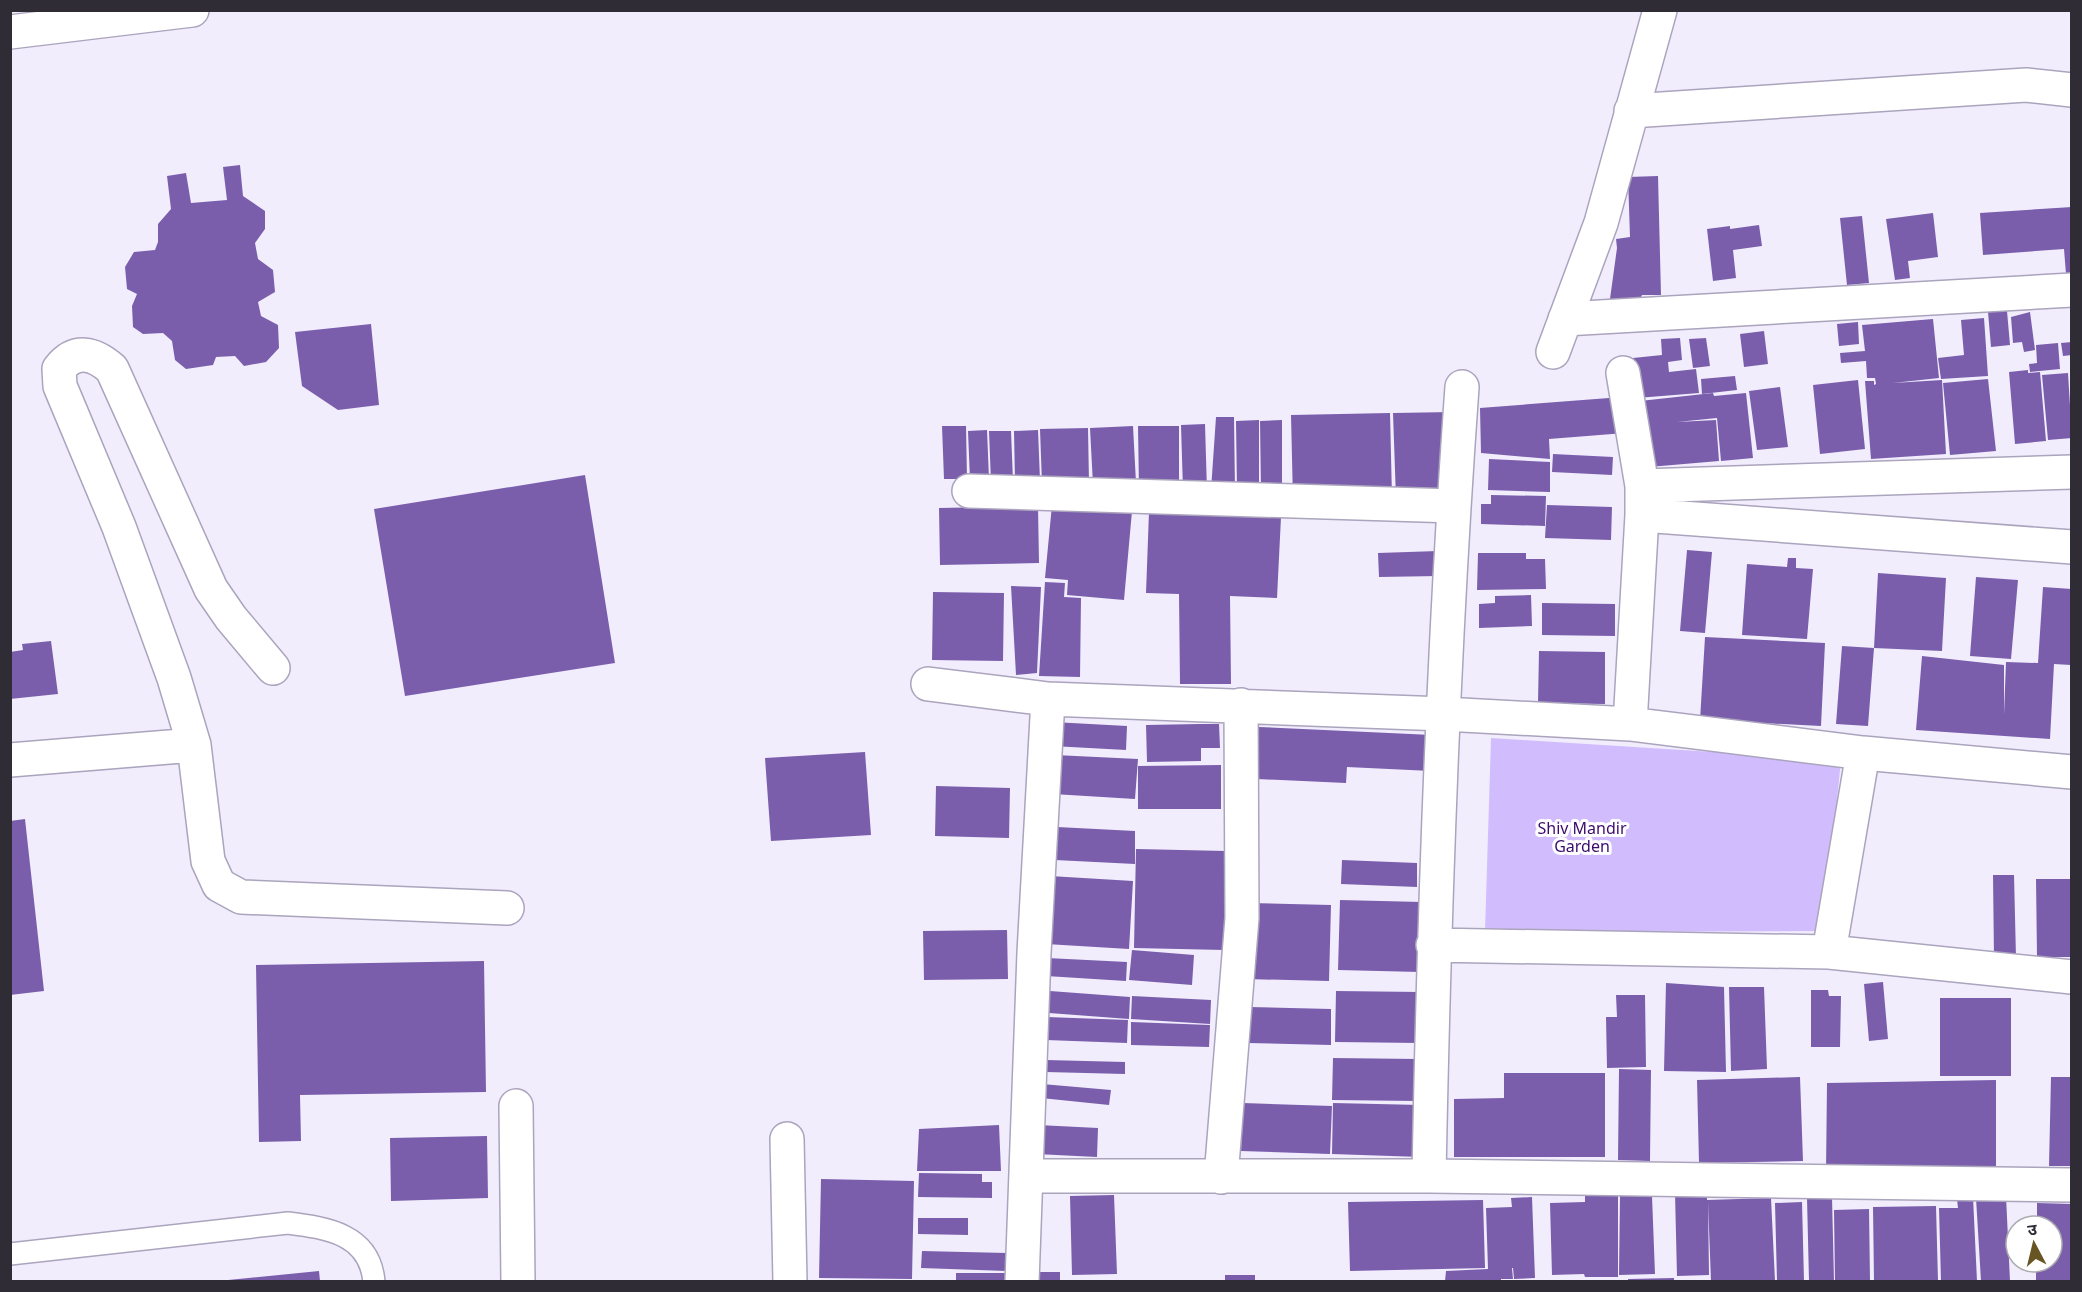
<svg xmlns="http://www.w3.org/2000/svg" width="2082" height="1292" font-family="'Noto Sans','Noto Sans Devanagari',sans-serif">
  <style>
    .green { fill: #d1bdfd }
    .building { fill: #7a5eac }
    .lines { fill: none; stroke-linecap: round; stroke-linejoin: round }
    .service-casing { stroke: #aba4bd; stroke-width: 24 }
    .minor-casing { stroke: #aba4bd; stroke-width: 36 }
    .service { stroke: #fff; stroke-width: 21 }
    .minor { stroke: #fff; stroke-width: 33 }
    .labels { text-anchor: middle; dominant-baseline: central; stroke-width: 6; stroke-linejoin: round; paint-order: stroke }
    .park-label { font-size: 16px; fill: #3c0b6e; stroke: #fff }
  </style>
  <rect width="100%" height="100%" fill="#f1edfd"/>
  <path class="green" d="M 1491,738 L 1841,760 L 1824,931 L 1485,932 Z"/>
  <path class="building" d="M 240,165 L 243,196 L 265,211 L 265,229 L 255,243 L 258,259 L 273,270 L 275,292 L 258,302 L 261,316 L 278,325 L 279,348 L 266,362 L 244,366 L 235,356 L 216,357 L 213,365 L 186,369 L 175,360 L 172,341 L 163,333 L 143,334 L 133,327 L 132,306 L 137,294 L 127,289 L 125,267 L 134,252 L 155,250 L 158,242 L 158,224 L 171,209 L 167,176 L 186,173 L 191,203 L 227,200 L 223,167 Z
    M 1658,176 L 1661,295 L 1642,295 L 1638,304 L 1610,299 L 1617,248 L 1616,239 L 1630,237 L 1628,177 Z
    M 2072,207 L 2072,274 L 2066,274 L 2064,249 L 1983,255 L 1980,213 Z
    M 1933,213 L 1938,257 L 1908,261 L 1910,278 L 1895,280 L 1886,219 Z
    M 1862,216 L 1869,283 L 1847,285 L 1840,218 Z
    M 1759,225 L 1762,246 L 1733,250 L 1736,278 L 1713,281 L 1707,229 L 1730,226 L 1730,229 Z
    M 2007,311 L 2010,345 L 1991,347 L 1988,312 Z
    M 2030,312 L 2035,350 L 2024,352 L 2022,342 L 2013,343 L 2011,317 Z
    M 1984,318 L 1988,376 L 1941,379 L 1938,358 L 1964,355 L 1961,320 Z
    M 1933,319 L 1939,378 L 1893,383 L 1942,380 L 1946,454 L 1871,459 L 1865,381 L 1874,381 L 1874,385 L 1876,384 L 1875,378 L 1867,378 L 1866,361 L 1841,363 L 1840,353 L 1865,351 L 1862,325 Z
    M 1858,322 L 1859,344 L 1839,346 L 1837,324 Z
    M 371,324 L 379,405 L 338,410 L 302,386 L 295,332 Z
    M 1764,331 L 1768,364 L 1744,367 L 1740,334 Z
    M 1680,338 L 1682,360 L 1668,362 L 1669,372 L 1696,369 L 1699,393 L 1637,398 L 1633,358 L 1662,355 L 1661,339 Z
    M 1706,338 L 1710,366 L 1693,368 L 1689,339 Z
    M 2072,342 L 2072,355 L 2063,356 L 2061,343 Z
    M 2058,343 L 2060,369 L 2030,372 L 2029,364 L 2037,363 L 2036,345 Z
    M 2028,370 L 2028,373 L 2040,372 L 2046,441 L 2015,444 L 2009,372 Z
    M 2068,373 L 2072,438 L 2048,440 L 2042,375 Z
    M 1735,376 L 1737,390 L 1702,394 L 1701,379 Z
    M 1988,379 L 1996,451 L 1950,455 L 1943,383 Z
    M 1858,380 L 1865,449 L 1820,454 L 1813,385 Z
    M 1780,387 L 1788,447 L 1757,450 L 1749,391 Z
    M 1713,393 L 1714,396 L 1746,393 L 1753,458 L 1721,461 L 1717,418 L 1677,422 L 1716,420 L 1719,461 L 1649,467 L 1640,401 Z
    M 1622,397 L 1625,433 L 1549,439 L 1550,459 L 1481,453 L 1480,408 Z
    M 1453,412 L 1449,494 L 1396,499 L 1393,413 Z
    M 1390,413 L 1392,498 L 1293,501 L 1291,415 Z
    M 1216,417 L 1234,417 L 1235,491 L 1211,490 Z
    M 1259,420 L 1259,490 L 1237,490 L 1236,421 Z
    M 1282,420 L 1282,491 L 1261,491 L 1260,421 Z
    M 1205,424 L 1207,491 L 1183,490 L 1181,425 Z
    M 942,426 L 966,426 L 967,479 L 944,479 Z
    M 1133,426 L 1136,483 L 1093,485 L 1090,428 Z
    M 1138,426 L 1179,426 L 1179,489 L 1139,490 Z
    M 1088,428 L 1089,483 L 1042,484 L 1040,429 Z
    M 987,430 L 989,479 L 970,480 L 968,431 Z
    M 1038,430 L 1040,480 L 1015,481 L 1014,431 Z
    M 989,431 L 1011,431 L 1013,481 L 991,482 Z
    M 1553,454 L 1613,457 L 1612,475 L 1552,472 Z
    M 1489,459 L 1550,462 L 1550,492 L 1488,490 Z
    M 585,475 L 615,663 L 405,696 L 374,509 Z
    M 1491,495 L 1546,496 L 1545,526 L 1481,524 L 1481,504 L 1491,504 Z
    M 1052,505 L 1132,511 L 1124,600 L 1067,595 L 1068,580 L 1045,578 Z
    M 1547,505 L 1612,507 L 1611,540 L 1545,538 Z
    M 1038,506 L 1039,563 L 940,565 L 939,508 Z
    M 1149,512 L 1281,517 L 1277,598 L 1230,596 L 1231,684 L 1180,684 L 1179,594 L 1146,593 Z
    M 1687,550 L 1712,552 L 1705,633 L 1680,631 Z
    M 1438,551 L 1438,576 L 1379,577 L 1378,553 Z
    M 1478,553 L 1526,553 L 1526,559 L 1545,559 L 1546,589 L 1477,590 Z
    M 1788,558 L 1796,558 L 1796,568 L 1813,569 L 1807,639 L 1742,635 L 1747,564 L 1787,567 Z
    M 1878,573 L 1946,578 L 1942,651 L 1874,648 Z
    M 1976,577 L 2018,580 L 2011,659 L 1970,656 Z
    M 1045,582 L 1065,583 L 1064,597 L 1081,598 L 1080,677 L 1039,676 Z
    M 1011,586 L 1041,587 L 1037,673 L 1016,675 Z
    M 2043,587 L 2072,589 L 2071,665 L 2054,664 L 2050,739 L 1916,730 L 1922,656 L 2004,665 L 2004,715 L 2006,662 L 2038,663 Z
    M 933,592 L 1004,593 L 1003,661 L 932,660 Z
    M 1531,595 L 1532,626 L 1479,628 L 1479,604 L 1495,603 L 1495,596 Z
    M 1542,603 L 1615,604 L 1615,636 L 1542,635 Z
    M 1705,637 L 1825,643 L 1821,726 L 1700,720 Z
    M 51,641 L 58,694 L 10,699 L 10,652 L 23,650 L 22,644 Z
    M 1842,646 L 1874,648 L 1868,726 L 1836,724 Z
    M 1539,651 L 1605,652 L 1605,704 L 1538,703 Z
    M 1053,722 L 1127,726 L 1126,750 L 1052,746 Z
    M 1200,724 L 1219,724 L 1220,748 L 1201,748 L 1201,761 L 1147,762 L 1146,725 Z
    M 1259,727 L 1432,735 L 1431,771 L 1347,767 L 1346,783 L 1257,779 Z
    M 865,752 L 871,835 L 771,841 L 765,758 Z
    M 1055,755 L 1138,759 L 1135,799 L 1053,794 Z
    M 1221,765 L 1221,809 L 1138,809 L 1138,766 Z
    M 936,786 L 1010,788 L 1009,838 L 935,836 Z
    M 25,819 L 44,991 L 10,995 L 10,821 Z
    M 1057,827 L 1135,831 L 1135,864 L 1055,860 Z
    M 1136,849 L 1226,851 L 1224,950 L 1134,948 Z
    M 1342,860 L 1417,863 L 1417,887 L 1341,884 Z
    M 1993,875 L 2014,875 L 2016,958 L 1994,958 Z
    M 1050,876 L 1133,881 L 1129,949 L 1046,944 Z
    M 2036,879 L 2072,879 L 2072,957 L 2037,957 Z
    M 1340,900 L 1422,902 L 1420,972 L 1338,970 Z
    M 1248,903 L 1331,905 L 1329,981 L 1246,979 Z
    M 1007,930 L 1008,979 L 924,980 L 923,931 Z
    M 1132,950 L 1194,955 L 1192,985 L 1129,980 Z
    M 1047,958 L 1127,962 L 1126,981 L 1046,976 Z
    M 484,961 L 486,1092 L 300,1095 L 301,1141 L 259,1142 L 256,965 Z
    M 1883,982 L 1888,1039 L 1869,1041 L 1864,984 Z
    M 1666,983 L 1724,987 L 1726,1072 L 1664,1071 Z
    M 1729,987 L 1764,987 L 1767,1069 L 1731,1071 Z
    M 1811,990 L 1828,990 L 1829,996 L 1841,996 L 1840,1047 L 1811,1047 Z
    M 1050,991 L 1130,997 L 1129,1019 L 1049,1013 Z
    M 1336,991 L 1421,992 L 1420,1043 L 1335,1042 Z
    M 1616,995 L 1645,995 L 1646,1067 L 1607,1068 L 1606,1017 L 1617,1017 Z
    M 1132,996 L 1211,1000 L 1210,1024 L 1131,1019 Z
    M 1940,998 L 2011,998 L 2011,1076 L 1940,1076 Z
    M 1249,1007 L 1331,1009 L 1331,1045 L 1248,1043 Z
    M 1047,1017 L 1128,1020 L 1127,1043 L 1046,1040 Z
    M 1131,1022 L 1210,1025 L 1209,1047 L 1131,1045 Z
    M 1333,1058 L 1418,1059 L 1417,1101 L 1332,1100 Z
    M 1046,1060 L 1125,1062 L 1125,1074 L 1046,1072 Z
    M 1619,1069 L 1651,1070 L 1650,1161 L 1618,1160 Z
    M 1504,1073 L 1605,1073 L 1605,1157 L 1454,1157 L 1454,1099 L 1504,1098 Z
    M 1800,1077 L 1803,1161 L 1699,1163 L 1697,1080 Z
    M 2051,1077 L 2072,1077 L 2072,1166 L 2049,1166 Z
    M 1996,1080 L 1996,1167 L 1826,1172 L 1827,1083 Z
    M 1042,1084 L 1111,1090 L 1109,1105 L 1041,1098 Z
    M 1243,1103 L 1332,1106 L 1330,1154 L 1241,1151 Z
    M 1333,1103 L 1421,1105 L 1421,1157 L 1332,1154 Z
    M 999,1125 L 1001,1171 L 917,1171 L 919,1129 Z
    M 1038,1125 L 1098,1128 L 1097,1157 L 1036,1154 Z
    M 487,1136 L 488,1198 L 391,1201 L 390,1138 Z
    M 919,1173 L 982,1174 L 982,1182 L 992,1182 L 992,1198 L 918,1197 Z
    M 821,1179 L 914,1181 L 912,1279 L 819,1278 Z
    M 1585,1190 L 1618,1190 L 1618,1277 L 1585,1277 L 1584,1274 L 1552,1275 L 1550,1203 L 1585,1202 Z
    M 1707,1192 L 1707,1200 L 1771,1198 L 1775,1281 L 1711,1281 L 1708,1202 L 1709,1275 L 1677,1276 L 1675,1193 Z
    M 1114,1195 L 1117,1274 L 1072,1275 L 1070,1196 Z
    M 1620,1196 L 1652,1196 L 1655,1274 L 1619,1275 Z
    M 2006,1196 L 2010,1281 L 1981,1281 L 1976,1198 Z
    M 1532,1197 L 1535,1278 L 1514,1279 L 1513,1268 L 1512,1268 L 1513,1279 L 1501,1279 L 1501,1281 L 1445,1281 L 1446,1271 L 1488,1269 L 1486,1208 L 1512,1207 L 1511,1198 Z
    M 1832,1197 L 1834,1281 L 1809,1281 L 1807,1198 Z
    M 1973,1197 L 1977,1281 L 1941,1281 L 1939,1208 L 1958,1208 L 1957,1199 Z
    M 1483,1200 L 1485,1268 L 1350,1271 L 1348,1202 Z
    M 1802,1202 L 1804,1281 L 1777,1281 L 1775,1203 Z
    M 2037,1203 L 2072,1204 L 2072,1281 L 2036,1281 L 2036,1262 L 2052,1262 L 2052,1226 L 2037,1226 Z
    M 1936,1206 L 1938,1281 L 1874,1281 L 1873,1207 Z
    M 1869,1209 L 1870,1281 L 1835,1281 L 1834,1210 Z
    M 918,1218 L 968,1218 L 968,1235 L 918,1234 Z
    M 922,1251 L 1007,1253 L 1007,1271 L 921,1268 Z
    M 319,1271 L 320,1281 L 228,1281 L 228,1280 Z
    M 1028,1272 L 1060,1272 L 1060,1281 L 1028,1281 Z
    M 956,1273 L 1008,1273 L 1008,1281 L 956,1281 Z
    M 1225,1275 L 1255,1275 L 1255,1281 L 1225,1281 Z
    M 1674,1278 L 1674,1281 L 1628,1281 L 1628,1279 Z"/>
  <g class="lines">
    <g class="service-casing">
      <path id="service" d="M 10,1254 L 288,1223 C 327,1228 370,1234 374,1282"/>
    </g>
    <g class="minor-casing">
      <path id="minor" d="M 10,32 L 192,10
        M 1631,111 L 2026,85 L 2072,90
        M 1565,319 L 2072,290
        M 1553,352 L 1601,223 L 1660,10
        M 1623,373 L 1642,486 L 1642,515 L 1630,724
        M 1642,486 L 2072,472
        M 969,491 L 1454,506
        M 1642,515 L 2072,547
        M 273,668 L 231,618 L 211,589 L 112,369 C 94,353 75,348 59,369 L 60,386 L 119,527 L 174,678 L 194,745 L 208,861 L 219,885 L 241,897 L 507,908
        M 928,684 L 1048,699 L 1444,714 L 1630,724 L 1863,753 L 2072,772
        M 10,760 L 194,745
        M 1433,945 L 1829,952 L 2072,977
        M 1829,952 L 1863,753
        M 516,1106 L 518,1282
        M 787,1139 L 790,1282
        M 1026,1176 L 1429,1176 L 2072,1185
        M 1429,1176 C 1434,913 1443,650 1462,387
        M 1221,1177 L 1242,918 L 1241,705
        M 1022,1282 L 1034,953 L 1048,699"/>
    </g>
    <use href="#service" class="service"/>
    <use href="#minor" class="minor"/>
  </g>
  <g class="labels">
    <g class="park-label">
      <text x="1582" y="828">Shiv Mandir<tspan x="1582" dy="18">Garden</tspan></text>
    </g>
  </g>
  <rect width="2082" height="1292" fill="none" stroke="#2f2c36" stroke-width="24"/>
  <g transform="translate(2034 1244) rotate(353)"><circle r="28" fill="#ffffff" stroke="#acabaf" stroke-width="1.5"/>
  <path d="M0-4.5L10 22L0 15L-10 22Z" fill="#685524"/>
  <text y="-9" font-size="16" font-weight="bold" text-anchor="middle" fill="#2f2c36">उ</text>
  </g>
</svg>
